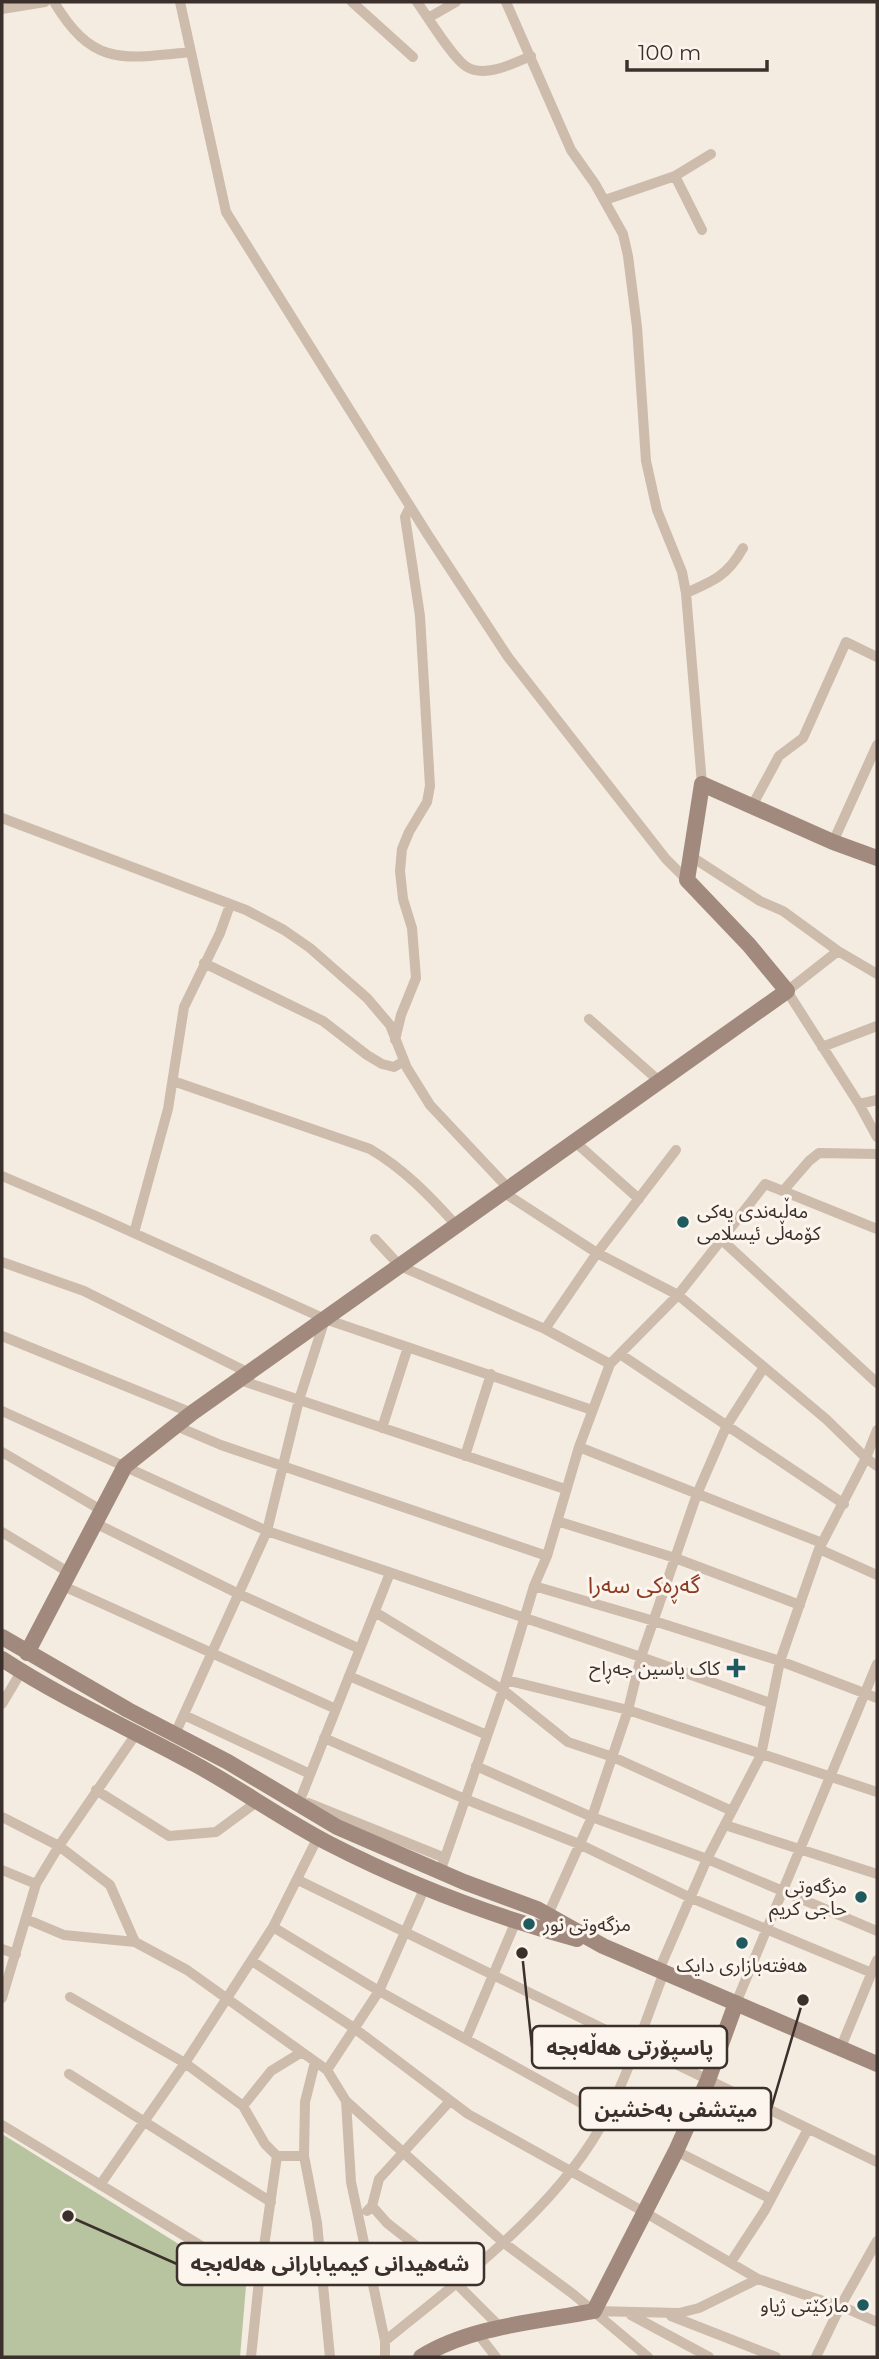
<svg xmlns="http://www.w3.org/2000/svg" width="879" height="2359" font-family="Montserrat,'Noto Sans Arabic',sans-serif">
  <style>
    .green { fill: #b8c4a0 }
    .lines { fill: none; stroke-linecap: round; stroke-linejoin: round }
    .street { stroke: #cdbbac; stroke-width: 10 }
    .secondary { stroke: #a18a7d; stroke-width: 16 }
    .poi-dot { fill: #1f5a5e; stroke: #fbf5ee; stroke-width: 2.5 }
    .labels { text-anchor: middle; dominant-baseline: central; stroke-width: 6; stroke-linejoin: round; paint-order: stroke }
    .poi-label { font-size: 19px; fill: #3b302b; stroke: #fbf5ee; text-anchor: end }
    .quarter-label { font-size: 23px; fill: #8c3b22; stroke: #fbf5ee }
    .leader { fill: none; stroke: #3b302b; stroke-width: 2.5 }
    .callout-dot { fill: #3b302b; stroke: #fbf5ee; stroke-width: 2.5 }
    .callout { fill: #fbf5ee; stroke: #3b302b; stroke-width: 2.5 }
    .callout-label { font-size: 21px; text-anchor: middle; font-weight: bold; fill: #3b302b }
  </style>
  <rect width="100%" height="100%" fill="#f4ebe1"/>
  <path class="green" d="M 2,2134 L 246,2286 L 240,2357 L 2,2357 Z"/>
  <g class="lines">
    <path class="street" d="M 54,2 C 93,67 123,59 191,52
      M 180,2 L 226,212 L 428,535 L 508,657 L 666,859 L 687,880
      M 352,2 L 413,57
      M 417,2 C 428,17 453,59 467,67 C 486,78 514,63 531,56
      M 506,2 L 571,150 L 595,184 L 623,234 L 628,256 L 637,327 L 646,461 L 657,510 L 682,572 L 686,593 L 702,784
      M 2,9 L 45,2
      M 428,18 L 456,2
      M 675,176 L 702,230
      M 605,200 L 675,176 L 711,154
      M 686,593 C 714,581 728,575 743,548
      M 752,806 L 779,756 L 803,738 L 846,642 L 877,657
      M 2,818 L 246,910 L 284,930 L 310,948 L 367,998 L 390,1025 L 407,1068 L 430,1105 L 508,1188
      M 833,842 L 877,745
      M 692,857 L 760,901 L 783,911 L 838,951 L 877,974
      M 838,951 L 787,991 L 859,1104 L 877,1137
      M 204,963 L 323,1021 L 367,1055 L 382,1064 L 394,1067 L 404,1061
      M 589,1019 L 658,1080
      M 395,1040 L 401,1015 L 416,978 L 412,928 L 403,899 L 400,871 L 402,849 L 409,832 L 427,802 L 430,786 L 420,616 L 405,517 L 410,507
      M 822,1047 L 877,1026
      M 173,1081 L 370,1149 C 404,1169 430,1196 456,1225
      M 859,1104 L 877,1100
      M 574,1141 L 639,1199
      M 2,1176 L 96,1216 L 325,1319 L 592,1410
      M 783,1191 L 877,1229
      M 503,1192 L 597,1253 L 678,1295 L 826,1419 L 866,1458 L 877,1466
      M 134,1233 L 168,1109 L 184,1007 L 220,933 L 230,905
      M 375,1239 L 400,1266 L 545,1329 L 610,1364
      M 723,1241 L 877,1383
      M 2,1262 L 84,1291 L 249,1373
      M 545,1329 L 597,1253 L 676,1150
      M 2,1336 L 192,1413
      M 620,1354 L 844,1504
      M 240,1380 L 565,1489
      M 2,1411 L 267,1531 L 641,1657 L 770,1703
      M 176,1426 L 221,1445 L 547,1556
      M 382,1428 L 408,1347
      M 579,1447 L 822,1543
      M 2,1452 L 101,1510
      M 465,1456 L 491,1374
      M 557,1521 L 675,1558 L 800,1605
      M 95,1523 L 239,1594 L 360,1649
      M 2,1532 L 68,1572
      M 819,1549 L 877,1575
      M 61,1585 L 336,1709
      M 534,1586 L 654,1621 L 780,1661 L 877,1698
      M 375,1612 L 503,1690 L 568,1742 L 613,1757 L 732,1811
      M 349,1676 L 487,1735
      M 506,1680 L 628,1710 L 877,1792
      M 2,1704 L 21,1672
      M 184,1715 L 310,1774
      M 175,1734 L 267,1531 L 299,1400 L 325,1319
      M 324,1738 L 465,1799 L 579,1844 L 691,1898 L 872,1973
      M 476,1766 L 592,1817 L 707,1859 L 877,1931
      M 96,1790 L 169,1836 L 216,1832 L 258,1801
      M 308,1803 L 445,1858
      M 298,1805 L 390,1573
      M 2,1817 L 59,1846 L 110,1885 L 135,1942 L 187,1970 L 327,2070 L 346,2101 L 504,2243 L 573,2294 L 648,2357
      M 725,1825 L 877,1874
      M 2,1870 L 36,1884
      M 440,1872 L 503,1690 L 534,1586 L 547,1556 L 579,1447 L 610,1364 L 678,1295 L 765,1184 L 783,1191 L 809,1161 L 819,1153 L 877,1154
      M 298,1880 L 877,2162
      M 26,1919 L 64,1935 L 135,1942
      M 546,1919 L 592,1817 L 628,1710 L 641,1657 L 697,1494 L 727,1425 L 764,1367
      M 273,1927 L 379,1991 L 606,2117
      M 2,1949 L 16,1954
      M 252,1961 L 354,2028 L 468,2114 L 646,2213 L 758,2279 L 850,2310 L 877,2322
      M 659,1970 L 707,1859 L 761,1755 L 780,1661 L 819,1549 L 866,1458 L 877,1430
      M 70,1997 L 185,2063 L 243,2106
      M 2,1998 L 36,1884 L 59,1846 L 136,1734
      M 736,2003 L 877,1664
      M 466,2039 L 516,1921
      M 841,2047 L 877,1960
      M 302,2052 L 271,2071 L 243,2106 L 265,2144 L 277,2156 L 304,2156
      M 315,2062 L 305,2102 L 304,2156 L 317,2223 L 330,2357
      M 327,2070 L 379,1991 L 425,1887
      M 69,2074 L 271,2202
      M 346,2101 L 351,2182 L 385,2341 L 385,2357
      M 2,2125 L 259,2281
      M 676,2151 L 771,2199
      M 100,2185 L 185,2063 L 273,1927 L 318,1837
      M 372,2206 L 387,2223 L 429,2256 L 502,2329
      M 367,2211 L 372,2206 L 379,2179 L 450,2101
      M 731,2262 L 765,2210 L 808,2129
      M 594,2311 L 679,2313 L 699,2308 L 758,2279
      M 631,2315 L 709,2357
      M 671,2316 L 776,2357
      M 478,2334 L 496,2357
      M 385,2341 C 462,2278 561,2206 607,2115 C 630,2069 646,2020 664,1972
      M 251,2357 L 259,2281 L 277,2156
      M 816,2357 L 840,2307 L 877,2241"/>
    <path class="secondary" d="M 2,1637 L 128,1710 L 228,1762 L 337,1827 L 464,1882 L 537,1909 L 603,1946 L 877,2064
      M 27,1653 L 125,1466 L 192,1413 L 787,991 L 749,945 L 687,880 L 702,784 L 833,842 L 877,858
      M 2,1659 C 63,1699 129,1728 193,1763 C 239,1788 282,1819 330,1844 C 408,1884 492,1916 577,1939
      M 421,2357 C 471,2326 537,2322 594,2311 L 676,2151 L 708,2080 L 736,2003"/>
  </g>
  <g class="poi-dot">
    <circle cx="683" cy="1222" r="7"/>
    <path d="M732.5 1657.5h7v7h7v7h-7v7h-7v-7h-7v-7h7z"/>
    <circle cx="861" cy="1897" r="7"/>
    <circle cx="529" cy="1924" r="7"/>
    <circle cx="742" cy="1943" r="7"/>
    <circle cx="863" cy="2305" r="7"/>
  </g>
  <g class="labels">
    <g class="poi-label">
      <text x="697" y="1211" text-anchor="start">مەڵبەندی یەکی<tspan x="697" dy="22">کۆمەڵی ئیسلامی</tspan></text>
      <text x="720" y="1668">کاک یاسین جەڕاح</text>
      <text x="847" y="1886">مزگە‌وتی<tspan x="847" dy="22">حاجی كریم</tspan></text>
      <text x="543" y="1924" text-anchor="start">مزگەوتی نور</text>
      <text x="742" y="1965" text-anchor="middle">هەفتەبازاری دایک</text>
      <text x="849" y="2305">مارکێتی ژیاو</text>
    </g>
    <g class="quarter-label">
      <text x="644" y="1585">گەڕەکی سەرا</text>
    </g>
  </g>
  <path class="leader" d="M522 1953L532 2047M803 2000L771 2109M68 2216L177 2264"/>
  <g class="callout-dot">
    <circle cx="522" cy="1953" r="7"/>
    <circle cx="803" cy="2000" r="7"/>
    <circle cx="68" cy="2216" r="7"/>
  </g>
  <g class="callout">
    <rect x="532" y="2026" width="195" height="42" rx="7"/>
    <rect x="580" y="2088" width="191" height="42" rx="7"/>
    <rect x="177" y="2243" width="307" height="42" rx="7"/>
  </g>
  <g class="callout-label">
    <text x="630" y="2055">پاسپۆرتی هەڵەبجە</text>
    <text x="676" y="2117">میتشفی بەخشین</text>
    <text x="330" y="2271">شەھیدانی کیمیابارانی ھەلەبجە</text>
  </g>
  <rect width="879" height="2359" fill="none" stroke="#3b302b" stroke-width="7"/>
  <path d="M627 60v10h140v-10" fill="none" stroke="#3b302b" stroke-width="3.5"/>
  <text x="638" y="60" font-size="21" fill="#3b302b" stroke="#fbf5ee" stroke-width="5" paint-order="stroke">100 m</text>
</svg>
